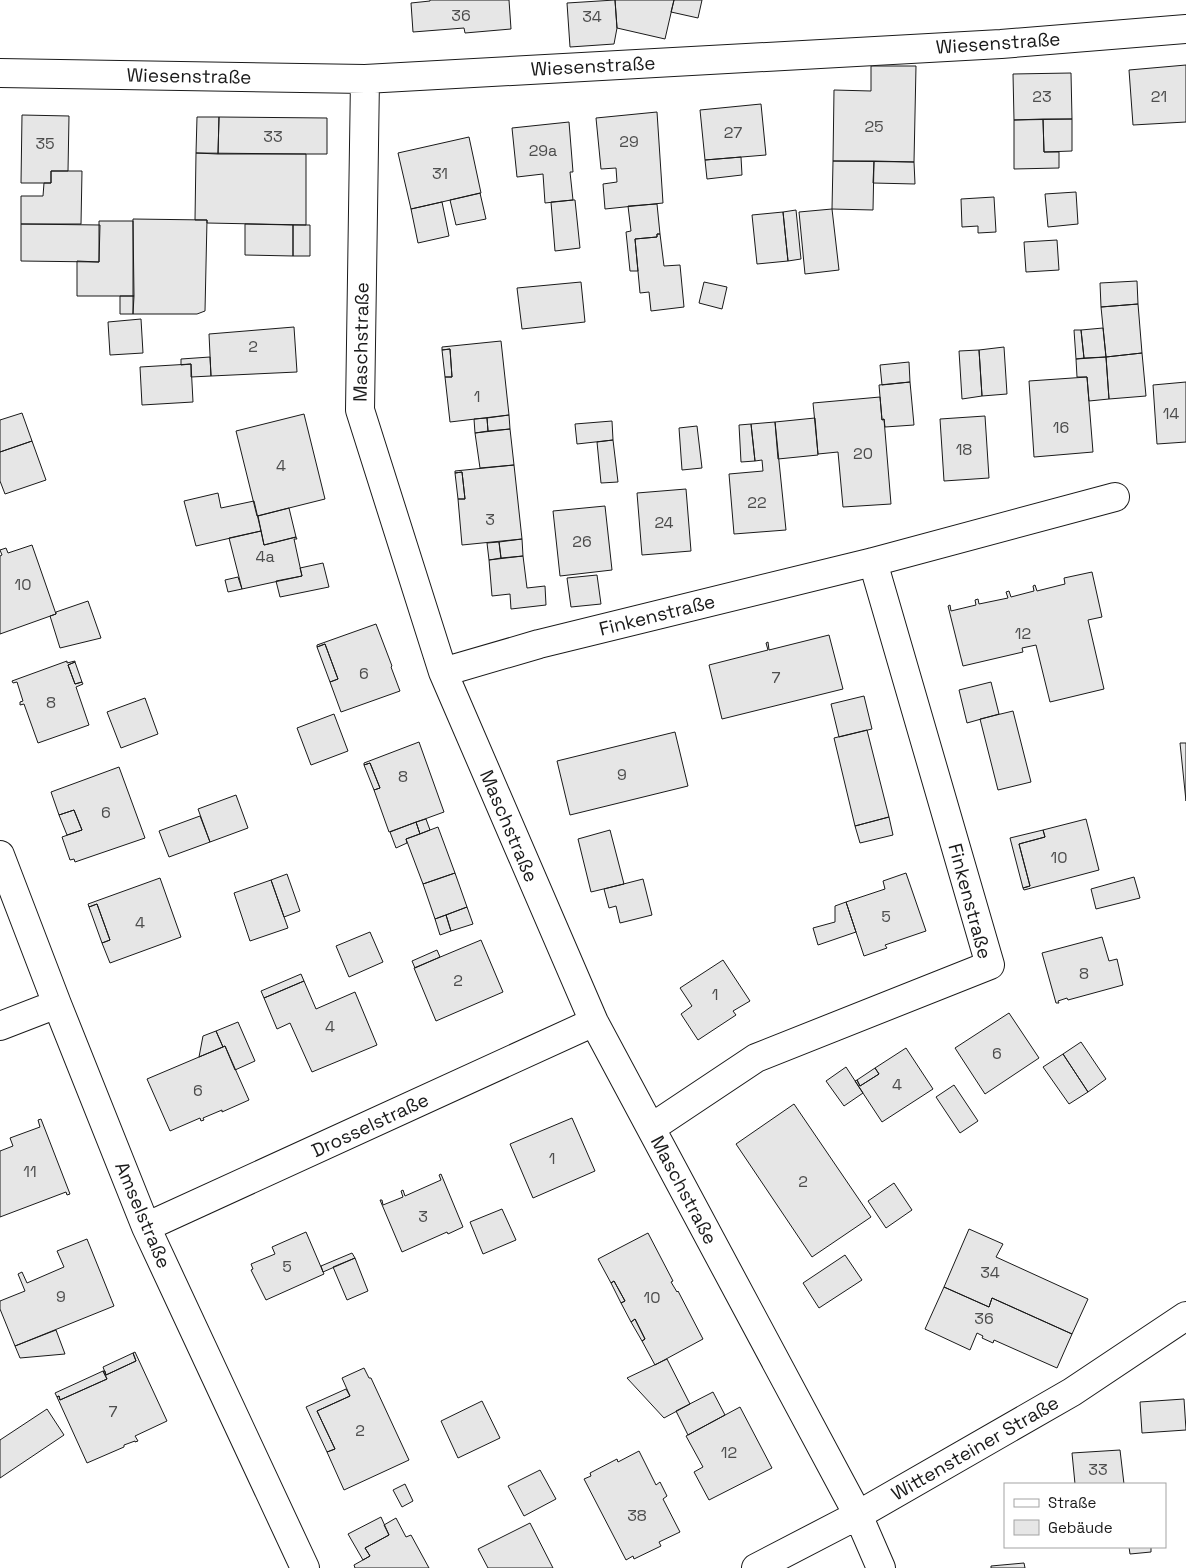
<svg xmlns="http://www.w3.org/2000/svg" width="1186" height="1568" font-family="'Space Grotesk',sans-serif">
  <style>
    .building { fill: #e6e6e6; stroke: #1a1a1a }
    .lines { fill: none; stroke-linecap: round; stroke-linejoin: round }
    .street-casing { stroke: #1a1a1a; stroke-width: 30 }
    .street { stroke: #fff; stroke-width: 28 }
    .labels { text-anchor: middle; dominant-baseline: central; stroke-width: 4; stroke-linejoin: round; paint-order: stroke }
    .number-label { font-size: 16px; fill: #4d4d4d }
    .street-label { font-size: 19px; fill: #1a1a1a; stroke: #fff }
  </style>
  <rect width="100%" height="100%" fill="#fff"/>
  <path class="building" d="M 430,0 L 509,0 L 511,29 L 465,33 L 464,28 L 413,32 L 411,3 L 430,1 Z
    M 615,0 L 617,28 L 614,44 L 570,47 L 567,3 Z
    M 615,0 L 674,0 L 665,39 L 617,28 Z
    M 674,0 L 702,0 L 698,18 L 671,12 Z
    M 1186,65 L 1186,122 L 1133,125 L 1129,70 Z
    M 871,66 L 916,66 L 914,162 L 833,161 L 834,90 L 871,91 Z
    M 1071,73 L 1072,119 L 1014,120 L 1013,74 Z
    M 761,104 L 766,155 L 705,160 L 700,110 Z
    M 657,112 L 663,203 L 605,209 L 603,184 L 617,182 L 616,168 L 601,169 L 596,118 Z
    M 22,115 L 69,116 L 68,171 L 51,171 L 51,183 L 21,183 Z
    M 197,117 L 219,117 L 218,154 L 196,153 Z
    M 219,117 L 327,118 L 327,154 L 218,154 Z
    M 1043,119 L 1072,119 L 1072,151 L 1044,152 Z
    M 1043,119 L 1044,152 L 1059,152 L 1059,168 L 1014,169 L 1014,120 Z
    M 569,122 L 573,172 L 570,172 L 573,200 L 545,203 L 543,174 L 517,177 L 512,128 Z
    M 469,137 L 481,193 L 411,209 L 398,153 Z
    M 196,153 L 306,154 L 306,225 L 207,223 L 207,220 L 195,220 Z
    M 741,157 L 742,175 L 707,179 L 705,160 Z
    M 833,161 L 874,161 L 873,210 L 832,209 Z
    M 874,161 L 914,162 L 915,184 L 873,183 Z
    M 51,171 L 82,171 L 81,224 L 21,224 L 21,196 L 43,196 L 44,183 L 51,183 Z
    M 1076,192 L 1078,224 L 1048,227 L 1045,194 Z
    M 480,193 L 486,219 L 456,225 L 450,200 Z
    M 994,197 L 996,232 L 978,233 L 978,226 L 962,227 L 961,199 Z
    M 573,200 L 575,200 L 580,248 L 555,251 L 551,202 Z
    M 442,202 L 449,236 L 418,243 L 411,209 Z
    M 657,204 L 660,234 L 657,234 L 657,237 L 635,239 L 638,271 L 630,271 L 626,232 L 631,231 L 628,206 Z
    M 832,209 L 839,270 L 805,274 L 799,212 Z
    M 796,210 L 801,259 L 788,261 L 783,212 Z
    M 783,212 L 788,261 L 757,264 L 752,215 Z
    M 133,219 L 207,220 L 205,311 L 197,314 L 133,314 Z
    M 99,221 L 133,221 L 134,296 L 77,296 L 77,261 L 99,262 Z
    M 21,224 L 100,225 L 99,262 L 21,261 Z
    M 245,224 L 293,225 L 293,256 L 245,255 Z
    M 293,225 L 310,225 L 310,256 L 293,256 Z
    M 657,234 L 660,234 L 664,266 L 680,265 L 684,307 L 651,311 L 649,292 L 640,293 L 635,239 L 657,237 Z
    M 1057,240 L 1059,270 L 1026,272 L 1024,242 Z
    M 1137,281 L 1138,304 L 1101,307 L 1100,283 Z
    M 581,282 L 585,322 L 522,329 L 517,288 Z
    M 704,282 L 727,287 L 722,309 L 699,303 Z
    M 120,296 L 134,296 L 133,314 L 120,314 Z
    M 1138,304 L 1142,353 L 1106,357 L 1101,307 Z
    M 141,319 L 143,353 L 110,355 L 108,322 Z
    M 294,327 L 297,372 L 211,376 L 209,334 Z
    M 1103,328 L 1106,357 L 1084,358 L 1081,330 Z
    M 1074,330 L 1081,330 L 1084,358 L 1076,359 Z
    M 501,341 L 509,415 L 450,422 L 445,377 L 452,377 L 450,349 L 442,350 L 442,347 Z
    M 1004,347 L 1007,394 L 982,396 L 979,350 Z
    M 450,349 L 452,377 L 445,377 L 442,350 Z
    M 979,350 L 982,396 L 962,399 L 959,351 Z
    M 1142,353 L 1146,396 L 1109,399 L 1106,357 Z
    M 210,357 L 211,376 L 191,377 L 191,364 L 181,365 L 181,359 Z
    M 1106,357 L 1109,399 L 1089,401 L 1087,377 L 1077,377 L 1076,359 Z
    M 909,362 L 910,382 L 882,385 L 880,365 Z
    M 191,364 L 193,402 L 142,405 L 140,367 Z
    M 1087,377 L 1093,452 L 1034,457 L 1029,381 Z
    M 910,382 L 914,425 L 885,427 L 884,419 L 882,420 L 879,385 Z
    M 1186,382 L 1186,442 L 1157,444 L 1153,385 Z
    M 880,397 L 882,420 L 884,419 L 891,504 L 843,507 L 838,452 L 818,454 L 813,403 Z
    M 22,413 L 32,441 L 0,452 L 0,420 Z
    M 304,414 L 325,499 L 257,516 L 236,431 Z
    M 509,415 L 510,429 L 488,431 L 487,418 Z
    M 985,416 L 989,478 L 944,481 L 940,419 Z
    M 487,418 L 488,431 L 475,433 L 474,419 Z
    M 815,418 L 818,455 L 778,459 L 775,422 Z
    M 612,421 L 613,440 L 577,444 L 575,424 Z
    M 775,422 L 786,530 L 734,534 L 729,474 L 763,471 L 762,460 L 755,461 L 751,424 Z
    M 751,424 L 755,461 L 741,462 L 739,425 Z
    M 697,426 L 702,468 L 682,470 L 679,428 Z
    M 510,429 L 514,465 L 480,468 L 475,433 Z
    M 613,440 L 618,482 L 601,483 L 597,442 Z
    M 32,441 L 46,480 L 5,494 L 0,481 L 0,452 Z
    M 514,465 L 522,539 L 462,545 L 458,499 L 465,499 L 462,472 L 455,473 L 455,471 Z
    M 462,472 L 465,499 L 458,499 L 455,473 Z
    M 686,489 L 691,551 L 642,555 L 637,493 Z
    M 218,493 L 221,508 L 254,501 L 261,531 L 196,546 L 184,501 Z
    M 605,506 L 612,570 L 560,576 L 553,511 Z
    M 289,508 L 296,537 L 264,545 L 258,516 Z
    M 261,531 L 264,545 L 296,537 L 297,539 L 294,539 L 302,576 L 242,589 L 229,538 Z
    M 522,539 L 523,556 L 501,558 L 499,542 Z
    M 499,542 L 501,558 L 489,560 L 487,543 Z
    M 32,545 L 56,614 L 0,634 L 0,556 L 2,555 L 0,550 L 6,548 L 8,553 Z
    M 523,556 L 527,588 L 545,586 L 546,605 L 511,609 L 510,594 L 492,596 L 489,560 Z
    M 323,563 L 329,587 L 280,597 L 276,581 L 302,576 L 300,568 Z
    M 1092,572 L 1102,617 L 1088,620 L 1104,689 L 1050,702 L 1036,645 L 1022,648 L 1023,652 L 963,666 L 948,606 L 950,605 L 951,611 L 976,605 L 975,600 L 978,599 L 979,604 L 1008,598 L 1006,592 L 1009,591 L 1011,597 L 1034,591 L 1033,586 L 1035,585 L 1037,591 L 1065,584 L 1064,578 Z
    M 597,575 L 601,604 L 571,607 L 567,578 Z
    M 238,577 L 242,589 L 228,592 L 225,580 Z
    M 88,601 L 101,638 L 60,648 L 50,616 L 56,614 L 56,612 Z
    M 376,624 L 392,666 L 391,667 L 400,691 L 341,712 L 330,682 L 338,679 L 325,644 L 317,647 L 317,645 Z
    M 829,635 L 843,689 L 722,719 L 709,665 L 768,650 L 766,643 L 768,642 L 769,650 Z
    M 325,644 L 338,679 L 330,682 L 317,647 Z
    M 67,661 L 67,663 L 75,661 L 75,662 L 68,665 L 75,684 L 82,682 L 83,684 L 76,687 L 89,725 L 38,743 L 24,704 L 20,705 L 20,702 L 23,701 L 17,682 L 13,683 L 12,681 Z
    M 75,662 L 82,682 L 75,684 L 68,665 Z
    M 991,682 L 999,714 L 967,723 L 959,690 Z
    M 864,696 L 872,729 L 839,737 L 831,704 Z
    M 145,698 L 158,734 L 121,748 L 107,712 Z
    M 1013,711 L 1031,782 L 998,790 L 980,719 Z
    M 334,714 L 348,751 L 311,765 L 297,728 Z
    M 867,730 L 889,817 L 855,826 L 834,738 Z
    M 675,732 L 688,786 L 570,815 L 557,761 Z
    M 419,742 L 444,812 L 389,832 L 374,790 L 380,788 L 370,763 L 364,765 L 364,763 Z
    M 1180,743 L 1186,743 L 1186,801 Z
    M 370,763 L 380,788 L 374,790 L 364,765 Z
    M 119,767 L 145,838 L 75,862 L 74,859 L 70,860 L 62,837 L 82,830 L 74,810 L 59,815 L 51,792 Z
    M 236,795 L 248,828 L 210,842 L 198,809 Z
    M 74,810 L 82,830 L 67,835 L 59,815 Z
    M 200,816 L 210,842 L 169,857 L 159,831 Z
    M 889,817 L 893,835 L 860,843 L 855,826 Z
    M 426,819 L 430,830 L 420,834 L 416,822 Z
    M 1086,819 L 1099,870 L 1024,890 L 1023,888 L 1030,886 L 1019,844 L 1045,837 L 1043,830 Z
    M 416,822 L 420,834 L 406,839 L 407,843 L 396,848 L 390,832 Z
    M 438,827 L 455,873 L 423,884 L 406,839 Z
    M 610,830 L 624,884 L 591,892 L 578,839 Z
    M 1043,830 L 1045,837 L 1019,844 L 1030,886 L 1023,888 L 1010,838 Z
    M 455,873 L 467,907 L 435,919 L 423,884 Z
    M 906,873 L 926,931 L 885,945 L 887,948 L 864,956 L 846,902 L 885,889 L 883,881 Z
    M 287,874 L 300,911 L 284,917 L 271,880 Z
    M 1134,877 L 1140,898 L 1096,909 L 1091,889 Z
    M 160,878 L 181,937 L 110,963 L 102,943 L 110,940 L 97,904 L 89,907 L 88,904 Z
    M 643,879 L 652,915 L 620,923 L 616,906 L 609,908 L 604,889 Z
    M 271,880 L 288,928 L 250,941 L 234,893 Z
    M 846,902 L 856,932 L 818,945 L 813,928 L 835,922 L 835,906 Z
    M 97,904 L 110,940 L 102,943 L 89,907 Z
    M 467,907 L 473,924 L 451,931 L 446,915 Z
    M 446,915 L 451,931 L 440,935 L 435,919 Z
    M 370,932 L 383,962 L 349,977 L 336,946 Z
    M 1102,937 L 1109,961 L 1117,959 L 1123,985 L 1068,1000 L 1067,998 L 1058,1001 L 1059,1003 L 1056,1003 L 1042,953 Z
    M 481,940 L 503,992 L 436,1021 L 414,968 Z
    M 437,950 L 440,957 L 415,968 L 412,961 Z
    M 723,960 L 750,1001 L 733,1011 L 736,1015 L 698,1040 L 681,1014 L 692,1006 L 680,988 Z
    M 301,974 L 304,981 L 264,998 L 261,991 Z
    M 304,981 L 316,1009 L 355,992 L 377,1045 L 312,1072 L 290,1023 L 277,1029 L 264,998 Z
    M 1009,1013 L 1039,1058 L 985,1094 L 955,1048 Z
    M 238,1022 L 255,1061 L 235,1070 L 225,1046 L 223,1047 L 216,1031 Z
    M 216,1031 L 223,1047 L 199,1057 L 203,1036 Z
    M 1081,1042 L 1106,1079 L 1088,1092 L 1063,1054 Z
    M 225,1046 L 249,1100 L 222,1112 L 222,1110 L 203,1118 L 204,1120 L 201,1121 L 200,1118 L 170,1131 L 147,1079 Z
    M 906,1048 L 933,1089 L 882,1122 L 855,1081 L 857,1080 L 860,1086 L 879,1074 L 875,1068 Z
    M 1063,1054 L 1088,1092 L 1069,1104 L 1043,1067 Z
    M 846,1067 L 863,1093 L 844,1106 L 826,1081 Z
    M 875,1068 L 879,1074 L 860,1086 L 857,1080 Z
    M 954,1085 L 978,1121 L 960,1133 L 936,1097 Z
    M 794,1104 L 871,1217 L 812,1257 L 736,1144 Z
    M 572,1118 L 595,1171 L 533,1198 L 510,1144 Z
    M 41,1119 L 70,1194 L 67,1195 L 66,1192 L 0,1217 L 0,1151 L 13,1146 L 10,1138 L 40,1127 L 38,1120 Z
    M 441,1174 L 463,1227 L 448,1234 L 447,1232 L 402,1252 L 380,1200 L 382,1200 L 383,1205 L 403,1197 L 401,1191 L 403,1190 L 405,1196 L 441,1180 L 439,1175 Z
    M 894,1183 L 912,1210 L 886,1228 L 868,1201 Z
    M 502,1209 L 516,1240 L 483,1254 L 470,1222 Z
    M 969,1229 L 1003,1244 L 996,1257 L 1088,1299 L 1072,1334 L 992,1298 L 989,1307 L 944,1287 Z
    M 306,1232 L 324,1274 L 266,1300 L 251,1270 L 253,1269 L 251,1264 L 275,1254 L 272,1247 Z
    M 648,1233 L 673,1281 L 671,1282 L 677,1292 L 678,1291 L 703,1339 L 655,1365 L 642,1341 L 645,1339 L 635,1319 L 631,1322 L 621,1303 L 625,1301 L 614,1281 L 611,1283 L 598,1259 Z
    M 87,1239 L 114,1306 L 15,1346 L 0,1309 L 0,1301 L 25,1291 L 18,1274 L 22,1272 L 27,1283 L 64,1267 L 57,1251 Z
    M 352,1253 L 355,1258 L 323,1272 L 321,1266 Z
    M 845,1255 L 862,1280 L 819,1308 L 803,1283 Z
    M 355,1258 L 368,1291 L 347,1300 L 333,1267 Z
    M 614,1281 L 625,1301 L 621,1303 L 611,1283 Z
    M 944,1287 L 989,1307 L 992,1298 L 1072,1334 L 1057,1368 L 994,1340 L 993,1343 L 982,1338 L 983,1336 L 977,1333 L 970,1350 L 925,1329 Z
    M 635,1319 L 645,1339 L 642,1341 L 631,1322 Z
    M 56,1330 L 65,1354 L 20,1358 L 15,1346 Z
    M 135,1352 L 167,1421 L 135,1436 L 138,1441 L 135,1442 L 135,1441 L 124,1445 L 124,1447 L 87,1463 L 57,1397 L 59,1396 L 60,1400 L 107,1379 L 103,1371 L 105,1371 L 106,1375 L 136,1361 L 133,1353 Z
    M 133,1353 L 136,1361 L 106,1375 L 103,1367 Z
    M 667,1359 L 690,1404 L 664,1418 L 627,1378 Z
    M 364,1368 L 369,1378 L 371,1378 L 409,1460 L 344,1490 L 327,1452 L 335,1449 L 317,1411 L 350,1396 L 342,1378 Z
    M 103,1371 L 107,1379 L 60,1400 L 59,1396 L 57,1397 L 55,1393 Z
    M 346,1389 L 350,1396 L 317,1411 L 335,1449 L 327,1452 L 306,1407 Z
    M 713,1392 L 725,1415 L 688,1435 L 676,1411 Z
    M 1184,1399 L 1186,1430 L 1142,1433 L 1140,1402 Z
    M 482,1401 L 500,1438 L 458,1458 L 441,1421 Z
    M 740,1407 L 772,1468 L 709,1500 L 694,1472 L 703,1467 L 686,1436 Z
    M 47,1409 L 64,1435 L 0,1478 L 0,1440 Z
    M 1120,1450 L 1124,1484 L 1075,1484 L 1072,1453 Z
    M 639,1451 L 656,1485 L 660,1482 L 667,1496 L 663,1499 L 680,1532 L 659,1542 L 661,1546 L 634,1559 L 633,1556 L 626,1560 L 584,1479 L 591,1476 L 590,1473 L 617,1459 L 618,1462 Z
    M 540,1470 L 556,1499 L 524,1516 L 508,1486 Z
    M 405,1484 L 413,1501 L 402,1507 L 393,1490 Z
    M 381,1517 L 389,1535 L 365,1548 L 370,1556 L 363,1560 L 348,1534 Z
    M 396,1518 L 406,1537 L 411,1535 L 429,1568 L 355,1568 L 354,1565 L 370,1556 L 365,1548 L 389,1535 L 384,1525 Z
    M 530,1523 L 553,1568 L 488,1568 L 478,1549 Z
    M 1129,1547 L 1151,1547 L 1151,1552 L 1130,1554 Z
    M 1024,1563 L 1025,1568 L 991,1568 L 991,1566 Z"/>
  <g class="lines">
    <g class="street-casing">
      <path id="street" d="M 0,73 L 365,79 L 1001,44 L 1186,29
        M 365,79 L 360,410 L 443,672 L 594,1022 L 858,1515 L 881,1568
        M 443,672 L 539,644 L 873,562 L 1115,497
        M 0,855 L 57,1004 L 146,1227 L 305,1568
        M 0,1026 L 57,1004
        M 651,1128 L 756,1058 L 990,965 L 873,562
        M 146,1227 L 594,1022
        M 756,1568 L 858,1515 L 1072,1392 L 1186,1316"/>
    </g>
    <use href="#street" class="street"/>
  </g>
  <g class="labels">
    <g class="number-label">
      <text x="461" y="15">36</text>
      <text x="592" y="16">34</text>
      <text x="1042" y="96">23</text>
      <text x="1159" y="96">21</text>
      <text x="874" y="126">25</text>
      <text x="733" y="132">27</text>
      <text x="273" y="136">33</text>
      <text x="629" y="141">29</text>
      <text x="45" y="143">35</text>
      <text x="543" y="150">29a</text>
      <text x="440" y="173">31</text>
      <text x="253" y="346">2</text>
      <text x="477" y="396">1</text>
      <text x="1171" y="413">14</text>
      <text x="1061" y="427">16</text>
      <text x="964" y="449">18</text>
      <text x="863" y="453">20</text>
      <text x="281" y="465">4</text>
      <text x="757" y="502">22</text>
      <text x="490" y="519">3</text>
      <text x="664" y="522">24</text>
      <text x="582" y="541">26</text>
      <text x="265" y="556">4a</text>
      <text x="23" y="584">10</text>
      <text x="1023" y="633">12</text>
      <text x="364" y="673">6</text>
      <text x="776" y="677">7</text>
      <text x="51" y="702">8</text>
      <text x="622" y="774">9</text>
      <text x="403" y="776">8</text>
      <text x="106" y="812">6</text>
      <text x="1059" y="857">10</text>
      <text x="886" y="916">5</text>
      <text x="140" y="922">4</text>
      <text x="1084" y="973">8</text>
      <text x="458" y="980">2</text>
      <text x="715" y="994">1</text>
      <text x="330" y="1026">4</text>
      <text x="997" y="1053">6</text>
      <text x="897" y="1084">4</text>
      <text x="198" y="1090">6</text>
      <text x="552" y="1158">1</text>
      <text x="30" y="1171">11</text>
      <text x="803" y="1181">2</text>
      <text x="423" y="1216">3</text>
      <text x="287" y="1266">5</text>
      <text x="990" y="1272">34</text>
      <text x="61" y="1296">9</text>
      <text x="652" y="1297">10</text>
      <text x="984" y="1318">36</text>
      <text x="113" y="1411">7</text>
      <text x="360" y="1430">2</text>
      <text x="729" y="1452">12</text>
      <text x="1098" y="1469">33</text>
      <text x="637" y="1515">38</text>
    </g>
    <g class="street-label">
      <text transform="translate(998 43) rotate(-4)">Wiesenstraße</text>
      <text transform="translate(593 66) rotate(-3)">Wiesenstraße</text>
      <text transform="translate(189 76) rotate(1)">Wiesenstraße</text>
      <text transform="translate(361 342) rotate(-89)">Maschstraße</text>
      <text transform="translate(657 615) rotate(-14)">Finkenstraße</text>
      <text transform="translate(509 826) rotate(67)">Maschstraße</text>
      <text transform="translate(970 901) rotate(75)">Finkenstraße</text>
      <text transform="translate(370 1125) rotate(-25)">Drosselstraße</text>
      <text transform="translate(684 1190) rotate(62)">Maschstraße</text>
      <text transform="translate(143 1215) rotate(67)">Amselstraße</text>
      <text transform="translate(975 1448) rotate(-30)">Wittensteiner Straße</text>
    </g>
  </g>
  <rect x="1004" y="1483" width="162" height="65" fill="#ffffff" stroke="#a3a3a3"/>
  <rect x="1014" y="1499" width="25" height="8" fill="#ffffff" stroke="#a3a3a3"/>
  <text x="1048" y="1508" font-size="15" fill="#1a1a1a">Straße</text>
  <rect x="1014" y="1520" width="25" height="15" fill="#e6e6e6" stroke="#a3a3a3"/>
  <text x="1048" y="1533" font-size="15" fill="#1a1a1a">Gebäude</text>
</svg>
